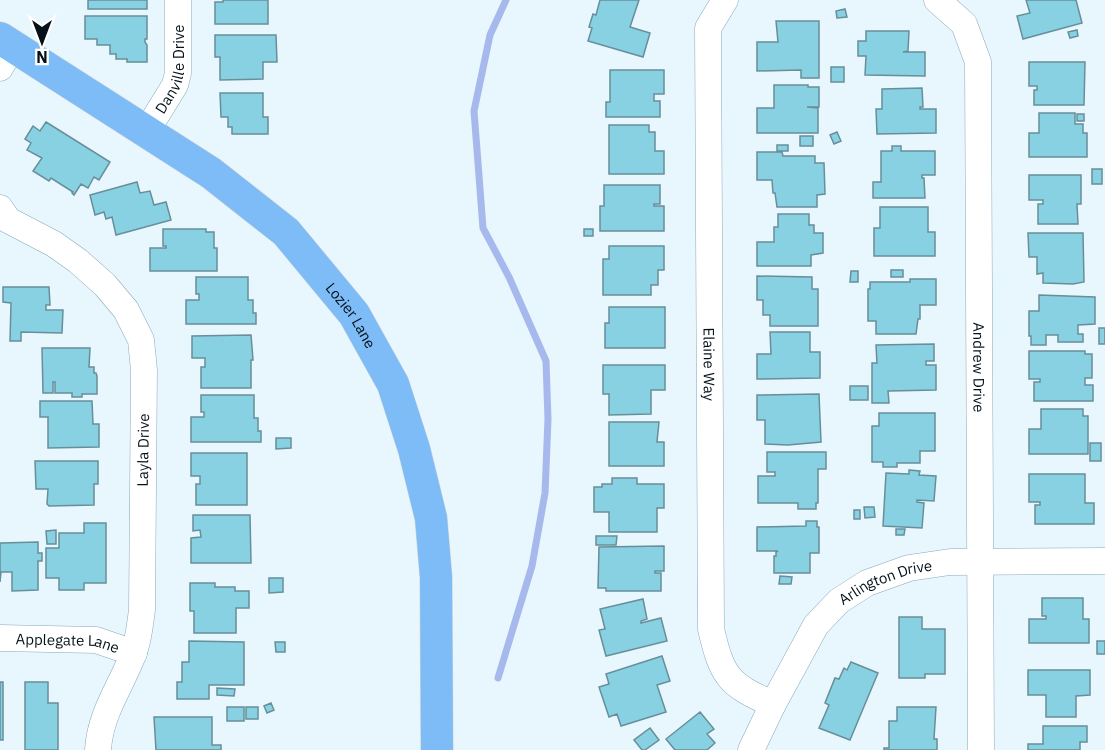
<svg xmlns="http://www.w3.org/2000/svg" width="1105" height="750" font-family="'IBM Plex Sans',sans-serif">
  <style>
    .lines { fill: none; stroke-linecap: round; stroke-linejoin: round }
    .stream { stroke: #a6b8ec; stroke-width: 7 }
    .building { fill: #88d1e3; stroke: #678f99; stroke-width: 1.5 }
    .minor-casing { stroke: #87a9bc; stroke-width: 27 }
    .major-casing { stroke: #d2d4d5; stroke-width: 33 }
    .minor { stroke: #fff; stroke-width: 26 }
    .major { stroke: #7dbcf7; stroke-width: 32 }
    .labels { text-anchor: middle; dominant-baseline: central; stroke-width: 5; stroke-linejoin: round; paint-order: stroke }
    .street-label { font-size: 15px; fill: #051118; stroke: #fff }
  </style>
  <rect width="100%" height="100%" fill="#e8f6fe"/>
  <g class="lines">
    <path class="stream" d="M 498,678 L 532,566 L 545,493 L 548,419 L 546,361 L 509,277 L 483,228 L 474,111 L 490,35 L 506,0"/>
  </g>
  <path class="building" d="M 88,0 L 147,0 L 147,9 L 88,9 Z
    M 223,0 L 268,0 L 268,24 L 215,24 L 215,2 L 223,2 Z
    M 600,0 L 639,0 L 630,27 L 650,33 L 643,57 L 588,41 L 592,28 L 589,27 L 593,14 L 596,15 Z
    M 1026,0 L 1076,0 L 1082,23 L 1023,39 L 1017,16 L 1030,13 Z
    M 845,9 L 847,17 L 837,18 L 836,11 Z
    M 85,16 L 147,16 L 147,39 L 145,39 L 145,42 L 147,45 L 147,62 L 127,62 L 127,59 L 116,59 L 116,54 L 110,54 L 110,45 L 97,45 L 97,39 L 85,39 Z
    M 776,21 L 819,21 L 819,78 L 801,78 L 801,70 L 757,71 L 757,42 L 778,42 Z
    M 1077,30 L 1078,36 L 1070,38 L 1068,32 Z
    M 866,31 L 909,31 L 908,51 L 903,52 L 925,52 L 925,76 L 865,75 L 866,56 L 858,56 L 858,41 L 866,41 Z
    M 215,35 L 276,35 L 277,62 L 263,62 L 263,79 L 220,80 L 220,57 L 215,57 Z
    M 1029,62 L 1085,62 L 1084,105 L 1034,105 L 1034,90 L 1037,90 L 1037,86 L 1029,86 Z
    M 831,67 L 844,67 L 844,82 L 831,82 Z
    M 610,70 L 664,70 L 664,94 L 654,94 L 654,101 L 660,101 L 660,117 L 606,117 L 606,102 L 610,102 Z
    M 774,85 L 808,85 L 808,87 L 819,87 L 819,107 L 807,107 L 818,108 L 818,133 L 757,133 L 757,108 L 774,108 Z
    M 922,88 L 923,107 L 920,107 L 920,109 L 936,109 L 936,133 L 877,134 L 876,109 L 882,109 L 882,89 Z
    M 220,93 L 263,93 L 263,117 L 268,117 L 268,134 L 232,134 L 232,127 L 228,127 L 228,117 L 221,117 Z
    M 1039,113 L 1075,113 L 1075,124 L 1083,124 L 1083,133 L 1087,133 L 1087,157 L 1029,157 L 1029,133 L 1039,133 Z
    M 1077,114 L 1084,114 L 1084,121 L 1077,121 Z
    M 46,122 L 110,162 L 99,180 L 94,177 L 88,188 L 81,184 L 74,195 L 72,193 L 73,192 L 51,178 L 49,181 L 33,171 L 42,158 L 27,150 L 31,143 L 25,139 L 33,126 L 40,131 Z
    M 609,125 L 649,125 L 649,132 L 655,132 L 655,151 L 664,151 L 664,174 L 609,174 Z
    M 837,132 L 841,141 L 834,144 L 830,135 Z
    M 800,136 L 813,136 L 813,146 L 800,146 Z
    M 777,145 L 788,145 L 788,151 L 777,151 Z
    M 892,146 L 901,146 L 901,151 L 935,151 L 935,175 L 922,175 L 922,178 L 924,178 L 925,198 L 873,198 L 873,182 L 881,182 L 881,151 L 892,151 Z
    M 757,152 L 782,152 L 783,156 L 815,156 L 815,163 L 824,163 L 825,194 L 817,195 L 817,207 L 777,207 L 775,193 L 773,193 L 772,180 L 757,180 Z
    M 1092,169 L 1102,169 L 1102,184 L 1092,184 Z
    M 1029,175 L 1081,175 L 1081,204 L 1077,204 L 1078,224 L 1038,224 L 1038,204 L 1043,204 L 1043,200 L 1029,200 Z
    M 137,182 L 140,193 L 150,191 L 154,205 L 166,202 L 171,220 L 116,235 L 112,217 L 106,219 L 104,212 L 95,215 L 90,195 Z
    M 604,185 L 660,185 L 660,204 L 654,204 L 654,206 L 664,206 L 664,231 L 600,231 L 600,206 L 604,206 Z
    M 880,207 L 928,207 L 928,232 L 935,232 L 935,256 L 874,256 L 874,228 L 880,228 Z
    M 778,214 L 809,214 L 809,225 L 814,225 L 814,233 L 823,233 L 823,253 L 811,255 L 811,266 L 757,266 L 757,242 L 774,242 L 774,227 L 778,227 Z
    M 163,229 L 206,229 L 206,232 L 214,232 L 214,248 L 217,248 L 217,271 L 150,271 L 150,248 L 166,248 L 166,246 L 163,246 Z
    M 584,229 L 593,229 L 593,236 L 584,236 Z
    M 1028,233 L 1083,233 L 1084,282 L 1073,284 L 1043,283 L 1043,273 L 1037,274 L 1037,257 L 1029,257 Z
    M 609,246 L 664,246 L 664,270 L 658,270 L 658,285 L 651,285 L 651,295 L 603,295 L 603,259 L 609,259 Z
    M 891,270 L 903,270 L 903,277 L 891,277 Z
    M 851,271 L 858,271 L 858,282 L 850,282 Z
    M 757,276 L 812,277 L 812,289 L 818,289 L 818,326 L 770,326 L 770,315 L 763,315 L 763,300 L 757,300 Z
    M 196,277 L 248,277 L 248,300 L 253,300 L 253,313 L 256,313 L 256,324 L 186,324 L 186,300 L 199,300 L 199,294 L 196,294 Z
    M 910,279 L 936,279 L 936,305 L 920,305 L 920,319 L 918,319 L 916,334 L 876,334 L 876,321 L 868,321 L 868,289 L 870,289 L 870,282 L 910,282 Z
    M 3,287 L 49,287 L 50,305 L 46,305 L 46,310 L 63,310 L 62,333 L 21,332 L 21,341 L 10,341 L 11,303 L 3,302 Z
    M 1039,295 L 1095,297 L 1095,324 L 1078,325 L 1078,334 L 1083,334 L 1083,342 L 1058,342 L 1058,335 L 1046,335 L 1046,345 L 1031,345 L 1031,336 L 1029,336 L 1029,311 L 1039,311 Z
    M 609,307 L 665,307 L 665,348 L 605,348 L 605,323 L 609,323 Z
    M 1099,328 L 1105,328 L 1105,344 L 1099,344 Z
    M 770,332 L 810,332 L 810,352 L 820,352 L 820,378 L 757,379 L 757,354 L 771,354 Z
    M 251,335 L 253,360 L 251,360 L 251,388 L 201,388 L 201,367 L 205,367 L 205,358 L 192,358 L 192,336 Z
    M 934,344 L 934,361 L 926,361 L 926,365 L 936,365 L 936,390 L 888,391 L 889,403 L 872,403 L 872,363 L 877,363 L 876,345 Z
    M 42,348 L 90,348 L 89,367 L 94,367 L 94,373 L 96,373 L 97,376 L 97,394 L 82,394 L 82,397 L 72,397 L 72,393 L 55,393 L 55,382 L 53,382 L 53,393 L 43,393 Z
    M 1029,351 L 1085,351 L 1085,354 L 1092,354 L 1092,378 L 1085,378 L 1085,385 L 1093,385 L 1093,401 L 1034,401 L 1034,382 L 1040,382 L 1040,379 L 1029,379 Z
    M 603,365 L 665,365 L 665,390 L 651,390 L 651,414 L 609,415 L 609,394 L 603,394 Z
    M 850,386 L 868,386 L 868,400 L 850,400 Z
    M 819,394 L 821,442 L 788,445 L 765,444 L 765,420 L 757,420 L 757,395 Z
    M 201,395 L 254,395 L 254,418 L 258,418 L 258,431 L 261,431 L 261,442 L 191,442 L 191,417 L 204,417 L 204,412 L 201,412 Z
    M 40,401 L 92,401 L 93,424 L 99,424 L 99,447 L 48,448 L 48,417 L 40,417 Z
    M 1041,409 L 1083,409 L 1083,416 L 1088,416 L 1088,454 L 1029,454 L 1029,429 L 1041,429 Z
    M 879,413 L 935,413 L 935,451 L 920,451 L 920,463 L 897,463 L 897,467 L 883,467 L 883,462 L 872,462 L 872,426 L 879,426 Z
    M 609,422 L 659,422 L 657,442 L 664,442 L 664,466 L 609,466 Z
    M 276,438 L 291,438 L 291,448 L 276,449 Z
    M 1090,443 L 1101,443 L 1101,461 L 1090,461 Z
    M 767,452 L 826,452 L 826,469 L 818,469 L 818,503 L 816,503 L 816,509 L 798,509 L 798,503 L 758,503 L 758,476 L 775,476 L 775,472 L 767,472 Z
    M 191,453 L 247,453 L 247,505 L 196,505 L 196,484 L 200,484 L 200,476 L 191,476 Z
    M 35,461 L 98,461 L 98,484 L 94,484 L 94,505 L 49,506 L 47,504 L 48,489 L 36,489 Z
    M 909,470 L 920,471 L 919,475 L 936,476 L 934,501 L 917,500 L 917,502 L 924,503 L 922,528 L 883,526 L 886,473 L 909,474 Z
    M 1029,474 L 1085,474 L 1085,503 L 1094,503 L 1094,524 L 1035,524 L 1035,505 L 1040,505 L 1040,502 L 1029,502 Z
    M 612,478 L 637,478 L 637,484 L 664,484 L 664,508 L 657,508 L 657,532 L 609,532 L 609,512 L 594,512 L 594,487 L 602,487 L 602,484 L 612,484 Z
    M 864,507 L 874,507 L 875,517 L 865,518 Z
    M 854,510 L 860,510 L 860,519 L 854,519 Z
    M 193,515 L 250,515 L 251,563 L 191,563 L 191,538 L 201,537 L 200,530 L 193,531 Z
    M 806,521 L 817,521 L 817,527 L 819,527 L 819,553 L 810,553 L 810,573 L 774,573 L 774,556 L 776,556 L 776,552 L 778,551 L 757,551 L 757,527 L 806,526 Z
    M 84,523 L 106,523 L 106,583 L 84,583 L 84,590 L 59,590 L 59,578 L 46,578 L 46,548 L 59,548 L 59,533 L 84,533 Z
    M 896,529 L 905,529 L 904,535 L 896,535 Z
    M 56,530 L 56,544 L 47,544 L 46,531 Z
    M 596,536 L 617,536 L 616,545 L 596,545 Z
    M 38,542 L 38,553 L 42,553 L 42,561 L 38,561 L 38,590 L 12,591 L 12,572 L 1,572 L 0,582 L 0,543 Z
    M 664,546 L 664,571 L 655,571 L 655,573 L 661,573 L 661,591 L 606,591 L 606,588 L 598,588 L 599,547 Z
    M 780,576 L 792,577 L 791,584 L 779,584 Z
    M 269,578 L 283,578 L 283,592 L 269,593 Z
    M 190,583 L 215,583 L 215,587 L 235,587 L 235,591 L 249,591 L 249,608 L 236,608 L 236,633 L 194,633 L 194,611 L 190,611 Z
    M 1042,598 L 1083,598 L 1083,619 L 1089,619 L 1089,643 L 1029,643 L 1029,619 L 1046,619 L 1046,616 L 1042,616 Z
    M 643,599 L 647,619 L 641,621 L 641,623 L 661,618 L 667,641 L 606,656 L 599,630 L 605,629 L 600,609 Z
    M 899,617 L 922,617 L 922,629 L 945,629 L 945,674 L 925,674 L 925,678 L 899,678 Z
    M 189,641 L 244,642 L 244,685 L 209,685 L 209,699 L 177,699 L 177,682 L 182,682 L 182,662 L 189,662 Z
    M 1097,641 L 1105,641 L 1105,654 L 1097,654 Z
    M 275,642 L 285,642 L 285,652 L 276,652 Z
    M 662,656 L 670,681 L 657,685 L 666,712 L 621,726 L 617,714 L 609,717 L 599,687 L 609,684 L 606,674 Z
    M 851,662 L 878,673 L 850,740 L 819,728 L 829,705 L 825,703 L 835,678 L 839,679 L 844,668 L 847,670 Z
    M 1028,670 L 1090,670 L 1090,695 L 1076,696 L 1076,717 L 1046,717 L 1046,695 L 1028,695 Z
    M 0,682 L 3,682 L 3,740 L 0,740 Z
    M 25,682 L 48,682 L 48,703 L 58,703 L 58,750 L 25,750 Z
    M 217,688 L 235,689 L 234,696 L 217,695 Z
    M 271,703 L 274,710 L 267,713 L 264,706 Z
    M 227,707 L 244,707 L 244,721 L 227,721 Z
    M 246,707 L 258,707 L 258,719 L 246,719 Z
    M 897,707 L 936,707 L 934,739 L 937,739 L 937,750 L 884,750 L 884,748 L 889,748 L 889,721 L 897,721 Z
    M 700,712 L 714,729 L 707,734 L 715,743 L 707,750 L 675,750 L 666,739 Z
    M 154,717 L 212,717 L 212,745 L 221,745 L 221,750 L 156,750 Z
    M 1043,726 L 1087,726 L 1087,742 L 1080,742 L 1080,750 L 1028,750 L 1028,744 L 1043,744 Z
    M 650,728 L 659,740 L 645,750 L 642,750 L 634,740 Z"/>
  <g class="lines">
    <g class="minor-casing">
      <g id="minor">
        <path id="s1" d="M 725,0 L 708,28 L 711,629 C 722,676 728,685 773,704"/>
        <path id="s2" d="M 937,0 L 964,24 L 978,62 L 981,750"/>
        <path d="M 0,68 L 13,46"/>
        <path id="s3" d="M 146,132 L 175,85 L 178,73 L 178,0"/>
        <path d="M 0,208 L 8,220 L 54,244 L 78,261 L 105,285 L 126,310 L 141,340 L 144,370 L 142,610 C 140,624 139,638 134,652 C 122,685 100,713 98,750"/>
        <path id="s4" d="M 0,638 L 96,640 L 134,653"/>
        <path id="s5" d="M 751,750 L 773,704 L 816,625 L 839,601 L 867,583 L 909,568 L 950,562 L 1105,561"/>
      </g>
    </g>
    <g class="major-casing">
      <g id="major">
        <path id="s6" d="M 0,38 L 211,173 L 286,232 L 354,314 L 393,384 L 414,449 L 431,518 L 436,577 L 437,750"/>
      </g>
    </g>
    <use href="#minor" class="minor"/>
    <use href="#major" class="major"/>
  </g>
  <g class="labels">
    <g class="street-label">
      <text stroke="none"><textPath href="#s3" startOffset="70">Danville Drive</textPath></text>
      <text stroke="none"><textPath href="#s6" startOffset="452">Lozier Lane</textPath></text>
      <text stroke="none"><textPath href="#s1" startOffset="369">Elaine Way</textPath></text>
      <text stroke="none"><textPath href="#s2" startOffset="382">Andrew Drive</textPath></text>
      <text transform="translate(143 450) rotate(-89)">Layla Drive</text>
      <text stroke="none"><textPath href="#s5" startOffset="225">Arlington Drive</textPath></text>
      <text stroke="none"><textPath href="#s4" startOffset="68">Applegate Lane</textPath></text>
    </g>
  </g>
  <g transform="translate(42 42) rotate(180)" stroke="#ffffff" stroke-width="4.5" paint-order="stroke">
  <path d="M0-4.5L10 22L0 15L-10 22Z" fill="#051118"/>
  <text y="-9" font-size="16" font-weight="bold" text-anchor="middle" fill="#051118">N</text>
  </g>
</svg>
